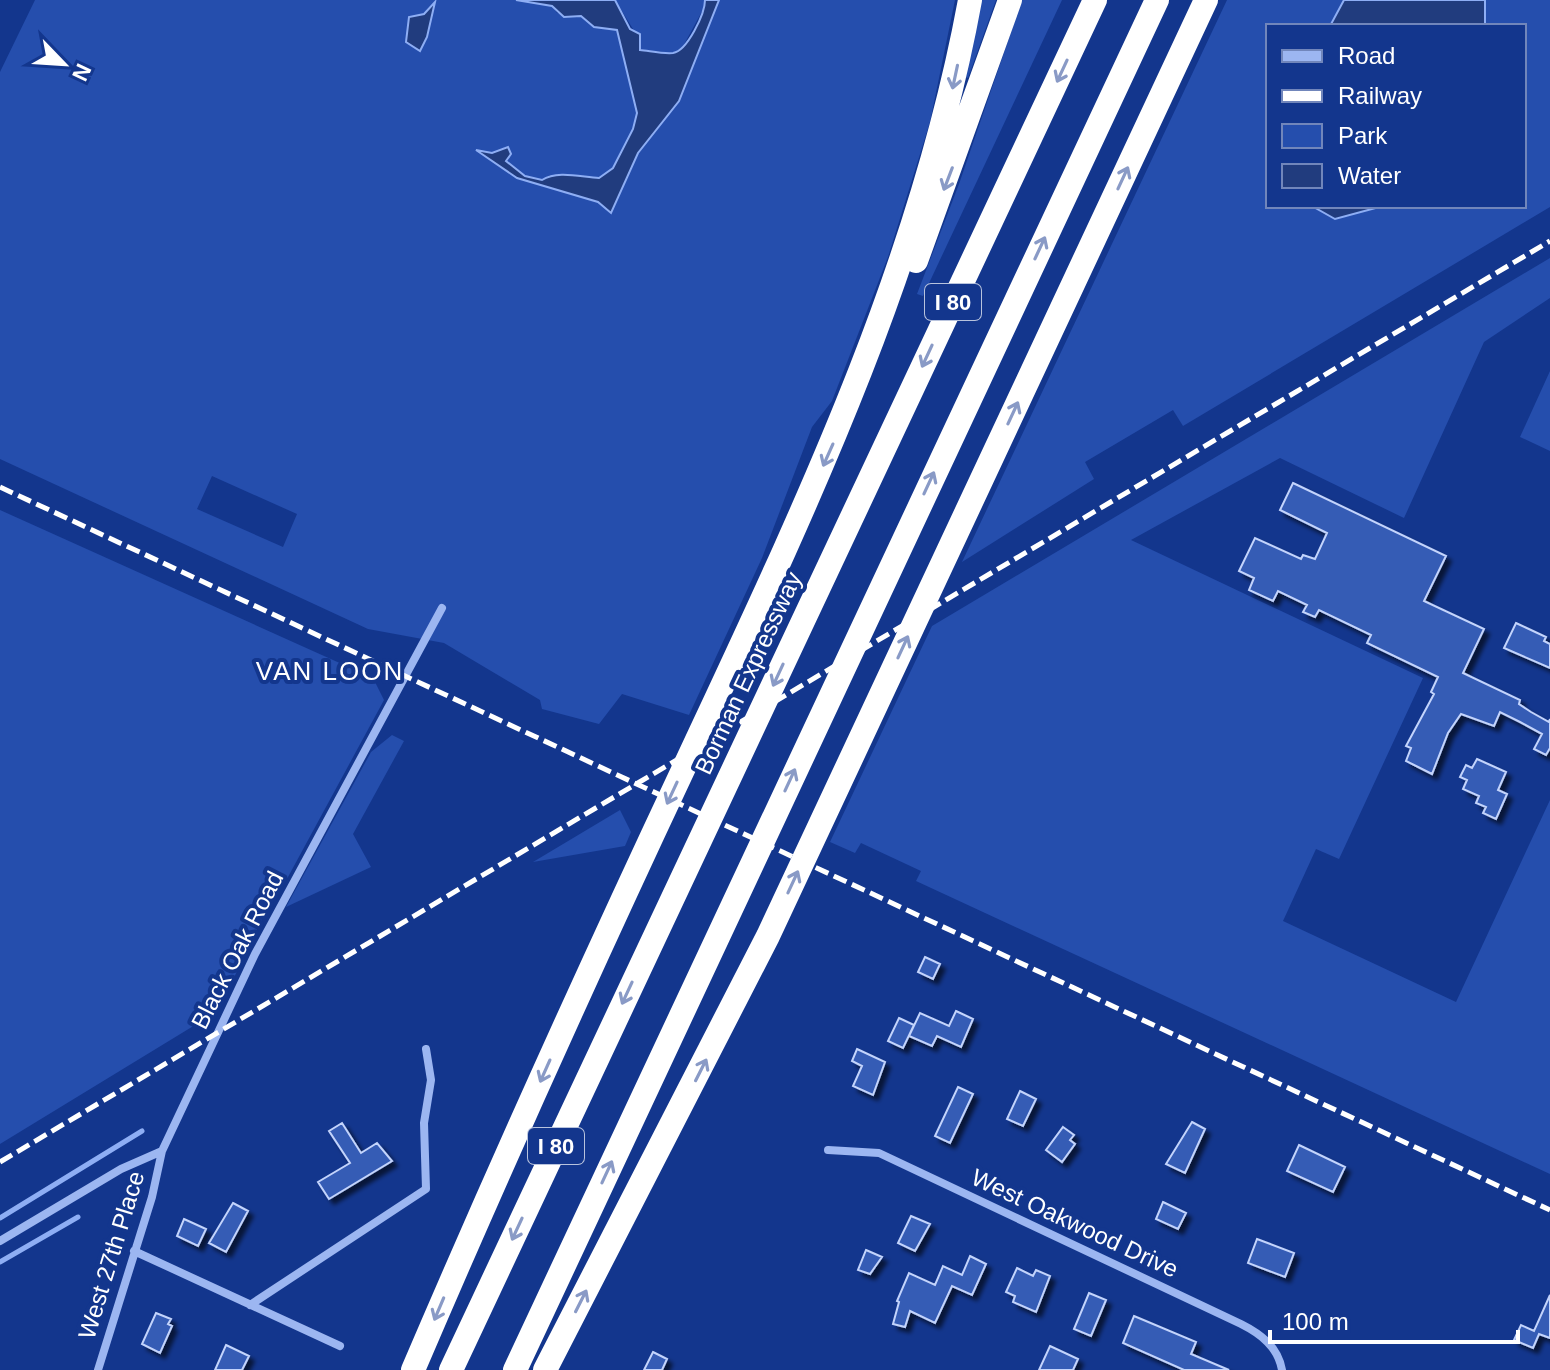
<svg xmlns="http://www.w3.org/2000/svg" width="1550" height="1370" font-family="Helvetica,sans-serif">
  <style>
    .green { fill: #254ead; fill-rule: evenodd }
    .water { fill: #213c7e; stroke: #8eaef4; stroke-width: 2 }
    .lines { fill: none; stroke-linecap: round; stroke-linejoin: round }
    .stream { stroke: #8eaef4; stroke-width: 5 }
    .building { fill: #365cb5; stroke: #c3d4fc; stroke-width: 2; filter: url(#shadow) }
    .street { stroke: #9cb6f1; stroke-width: 8 }
    .highway { stroke: #fff; stroke-width: 24 }
    .rail { stroke: #fff; stroke-width: 5; stroke-dasharray: 14 6; stroke-linecap: butt }
    .oneway { stroke: #899ac6 }
    .labels { text-anchor: middle; dominant-baseline: central; stroke-width: 8; stroke-linejoin: round; paint-order: stroke }
    .shield { fill: #13368d; stroke: #b8c3dd; stroke-width: 2 }
    .shield-label { font-size: 22px; font-weight: bold; fill: #fff }
    .street-label { font-size: 24px; fill: #fff; stroke: #13368d }
    .neighbourhood-label { font-size: 26px; letter-spacing: 2px; fill: #fff; stroke: #13368d }
  </style>
  <defs>
    <filter id="shadow"><feDropShadow dx="5" dy="5" stdDeviation="2" flood-color="#0009"/></filter>
  </defs>
  <rect width="100%" height="100%" fill="#13368d"/>
  <path class="green" d="M 35,0 L 516,0 L 552,6 L 557,13 L 581,16 L 594,27 L 617,30 L 637,113 L 633,129 L 613,168 L 599,178 L 550,175 L 542,180 L 525,176 L 484,150 L 517,178 L 598,202 L 611,212 L 638,153 L 679,101 L 719,0 L 955,0 L 930,122 L 888,257 L 832,401 L 812,427 L 762,558 L 689,715 L 622,694 L 599,724 L 542,709 L 540,700 L 444,643 L 368,629 L 0,459 L 0,72 ZM 212,476 L 297,514 L 283,547 L 197,509 Z
    M 615,0 L 705,0 L 705,6 L 681,50 L 674,53 L 640,50 L 641,42 Z
    M 979,0 L 996,0 L 968,78 L 964,77 Z
    M 1022,0 L 1062,0 L 923,296 L 917,294 L 959,184 Z
    M 1227,0 L 1344,0 L 1330,26 L 1268,26 L 1268,206 L 1312,206 L 1335,219 L 1383,206 L 1524,206 L 1524,26 L 1485,26 L 1485,0 L 1550,0 L 1550,207 L 1183,426 L 1173,410 L 1085,462 L 1094,479 L 962,562 Z
    M 1550,258 L 1550,298 L 1484,342 L 1404,518 L 1280,458 L 1131,540 L 1423,678 L 1339,859 L 1316,849 L 1283,921 L 1456,1002 L 1550,800 L 1550,1174 L 916,881 L 921,871 L 861,843 L 855,853 L 830,842 L 932,626 Z
    M 1550,371 L 1550,451 L 1520,437 Z
    M 0,510 L 373,678 L 384,700 L 288,877 L 272,898 L 218,1011 L 0,1144 Z
    M 392,735 L 404,741 L 353,834 L 371,867 L 286,907 L 371,752 Z
    M 620,810 L 631,832 L 625,846 L 533,862 Z"/>
  <path class="water" d="M 516,0 L 615,0 L 630,29 L 640,34 L 640,50 C 650,51 663,54 673,53 C 687,51 705,14 705,0 L 719,0 L 679,101 L 638,153 L 611,213 L 598,202 L 517,178 L 476,150 L 492,153 L 508,147 L 511,154 L 506,161 L 525,176 L 542,180 C 557,170 581,177 599,178 L 613,168 L 633,129 L 637,113 L 617,30 L 594,27 L 581,16 L 564,17 L 552,6 Z
    M 1344,0 L 1485,0 L 1485,26 L 1330,26 Z
    M 435,2 L 427,37 L 420,51 L 406,42 L 409,17 L 424,14 Z
    M 1312,206 L 1383,206 L 1335,219 Z"/>
  <g class="lines">
    <path class="stream" d="M 0,1218 L 142,1131
      M 0,1262 L 78,1217"/>
  </g>
  <path class="building" d="M 1293,483 L 1446,556 L 1424,601 L 1484,629 L 1463,673 L 1520,700 L 1519,704 L 1531,712 L 1549,722 L 1550,719 L 1550,748 L 1546,755 L 1534,749 L 1542,734 L 1520,722 L 1500,712 L 1494,726 L 1461,714 L 1448,733 L 1432,774 L 1406,761 L 1411,748 L 1406,746 L 1434,694 L 1431,692 L 1438,677 L 1367,643 L 1371,635 L 1319,610 L 1315,617 L 1303,612 L 1307,605 L 1278,591 L 1273,601 L 1249,590 L 1254,578 L 1239,571 L 1255,538 L 1301,559 L 1303,555 L 1315,559 L 1327,533 L 1280,510 Z
    M 1516,623 L 1546,637 L 1544,641 L 1550,644 L 1550,668 L 1504,648 Z
    M 1477,759 L 1506,772 L 1498,790 L 1507,794 L 1496,819 L 1483,813 L 1486,807 L 1476,803 L 1479,796 L 1463,789 L 1467,780 L 1460,777 L 1466,765 L 1472,768 Z
    M 925,957 L 940,964 L 933,979 L 918,972 Z
    M 956,1011 L 973,1019 L 961,1047 L 937,1036 L 932,1046 L 909,1036 L 920,1013 L 949,1026 Z
    M 899,1018 L 914,1025 L 903,1048 L 888,1041 Z
    M 857,1049 L 885,1062 L 873,1095 L 853,1086 L 862,1066 L 852,1061 Z
    M 958,1087 L 973,1094 L 950,1143 L 935,1136 Z
    M 1020,1091 L 1036,1099 L 1023,1126 L 1007,1119 Z
    M 1192,1122 L 1205,1129 L 1185,1173 L 1166,1164 Z
    M 342,1123 L 361,1153 L 377,1143 L 392,1161 L 329,1199 L 318,1182 L 350,1163 L 329,1131 Z
    M 1063,1127 L 1074,1135 L 1070,1140 L 1075,1144 L 1062,1162 L 1046,1150 Z
    M 1299,1145 L 1345,1167 L 1333,1192 L 1287,1171 Z
    M 1163,1202 L 1186,1213 L 1178,1229 L 1156,1219 Z
    M 233,1203 L 248,1211 L 226,1252 L 209,1243 Z
    M 911,1216 L 930,1224 L 915,1251 L 898,1243 Z
    M 184,1219 L 206,1229 L 198,1246 L 177,1236 Z
    M 1257,1239 L 1294,1253 L 1285,1277 L 1248,1263 Z
    M 866,1250 L 882,1257 L 870,1274 L 858,1270 Z
    M 970,1256 L 986,1264 L 972,1295 L 952,1286 L 935,1323 L 910,1311 L 905,1327 L 893,1324 L 899,1302 L 897,1301 L 909,1273 L 935,1285 L 943,1266 L 962,1275 Z
    M 1017,1268 L 1033,1276 L 1036,1270 L 1050,1276 L 1036,1312 L 1013,1302 L 1015,1296 L 1006,1292 Z
    M 1089,1293 L 1106,1300 L 1091,1336 L 1074,1329 Z
    M 1550,1295 L 1550,1338 L 1539,1334 L 1533,1348 L 1514,1340 L 1521,1325 L 1534,1331 Z
    M 156,1313 L 171,1319 L 168,1324 L 172,1326 L 160,1353 L 142,1344 Z
    M 1134,1316 L 1196,1342 L 1191,1354 L 1229,1370 L 1184,1370 L 1123,1343 Z
    M 226,1345 L 249,1356 L 242,1370 L 215,1370 Z
    M 1050,1346 L 1078,1359 L 1073,1370 L 1039,1370 Z
    M 653,1352 L 667,1359 L 662,1370 L 644,1370 Z"/>
  <g class="lines">
    <path class="street" d="M 828,1150 L 879,1153 L 1241,1324 C 1261,1334 1278,1347 1282,1370
      M 0,1241 L 121,1169 L 162,1151 L 255,954 L 442,608
      M 134,1251 L 340,1346
      M 250,1305 L 426,1189 L 424,1123 L 431,1080 L 426,1049
      M 98,1370 L 152,1197 L 162,1151"/>
    <path class="highway" d="M 916,261 L 1010,0
      M 413,1370 C 499,1169 589,970 682,772 C 798,523 920,273 970,0
      M 451,1370 L 1095,0
      M 515,1370 L 1157,0
      M 545,1370 L 768,936 L 1206,0"/>
    <path class="rail" d="M 0,487 L 1550,1210
      M 0,1162 L 1550,241"/>
  </g>
  <defs><path id="oneway-shaft" d="M-6 0H5M1.5-3L5.5 0L1.5 3" fill="none" stroke-width="1.6" stroke-linecap="round" stroke-linejoin="round" transform="scale(2)"/></defs>
  <g class="oneway">
    <use href="#oneway-shaft" transform="translate(1062 71) rotate(115)"/>
    <use href="#oneway-shaft" transform="translate(955 77) rotate(102)"/>
    <use href="#oneway-shaft" transform="translate(1123 178) rotate(-65)"/>
    <use href="#oneway-shaft" transform="translate(948 179) rotate(111)"/>
    <use href="#oneway-shaft" transform="translate(1040 248) rotate(-65)"/>
    <use href="#oneway-shaft" transform="translate(927 356) rotate(115)"/>
    <use href="#oneway-shaft" transform="translate(1013 413) rotate(-65)"/>
    <use href="#oneway-shaft" transform="translate(828 455) rotate(114)"/>
    <use href="#oneway-shaft" transform="translate(929 483) rotate(-65)"/>
    <use href="#oneway-shaft" transform="translate(903 647) rotate(-65)"/>
    <use href="#oneway-shaft" transform="translate(778 675) rotate(115)"/>
    <use href="#oneway-shaft" transform="translate(790 780) rotate(-65)"/>
    <use href="#oneway-shaft" transform="translate(672 793) rotate(115)"/>
    <use href="#oneway-shaft" transform="translate(793 882) rotate(-65)"/>
    <use href="#oneway-shaft" transform="translate(627 993) rotate(115)"/>
    <use href="#oneway-shaft" transform="translate(701 1070) rotate(-63)"/>
    <use href="#oneway-shaft" transform="translate(545 1071) rotate(114)"/>
    <use href="#oneway-shaft" transform="translate(607 1172) rotate(-65)"/>
    <use href="#oneway-shaft" transform="translate(517 1229) rotate(115)"/>
    <use href="#oneway-shaft" transform="translate(581 1301) rotate(-63)"/>
    <use href="#oneway-shaft" transform="translate(439 1309) rotate(113)"/>
  </g>
  <g class="labels">
    <g class="shield">
      <rect x="925" y="284" width="56" height="36" rx="6"/>
      <rect x="528" y="1128" width="56" height="36" rx="6"/>
    </g>
    <g class="shield-label">
      <text x="953" y="302">I 80</text>
      <text x="556" y="1146">I 80</text>
    </g>
    <g class="street-label">
      <text transform="translate(748 673) rotate(-65)">Borman Expressway</text>
      <text transform="translate(237 950) rotate(-63)">Black Oak Road</text>
      <text transform="translate(1075 1223) rotate(25)">West Oakwood Drive</text>
      <text transform="translate(111 1255) rotate(-73)">West 27th Place</text>
    </g>
    <g class="neighbourhood-label">
      <text x="330" y="671">VAN LOON</text>
    </g>
  </g>
  <rect x="1266" y="24" width="260" height="184" fill="#13368d" stroke="#7186bb" stroke-width="2"/>
  <rect x="1282" y="50" width="40" height="12" fill="#9cb6f1" stroke="#7186bb" stroke-width="2"/>
  <text x="1338" y="64" font-size="24" fill="#ffffff">Road</text>
  <rect x="1282" y="90" width="40" height="12" fill="#ffffff" stroke="#7186bb" stroke-width="2"/>
  <text x="1338" y="104" font-size="24" fill="#ffffff">Railway</text>
  <rect x="1282" y="124" width="40" height="24" fill="#254ead" stroke="#7186bb" stroke-width="2"/>
  <text x="1338" y="144" font-size="24" fill="#ffffff">Park</text>
  <rect x="1282" y="164" width="40" height="24" fill="#213c7e" stroke="#7186bb" stroke-width="2"/>
  <text x="1338" y="184" font-size="24" fill="#ffffff">Water</text>
  <g transform="translate(64 64) rotate(115)" stroke="#13368d" stroke-width="6" paint-order="stroke">
  <path d="M0-6L14 30L0 20L-14 30Z" fill="#ffffff"/>
  <text y="-12" font-size="22" font-weight="bold" text-anchor="middle" fill="#ffffff">N</text>
  </g>
  <path d="M1270 1330v12h248v-12" fill="none" stroke="#ffffff" stroke-width="4"/>
  <text x="1282" y="1330" font-size="24" fill="#ffffff" stroke="#13368d" stroke-width="6" paint-order="stroke">100 m</text>
</svg>
